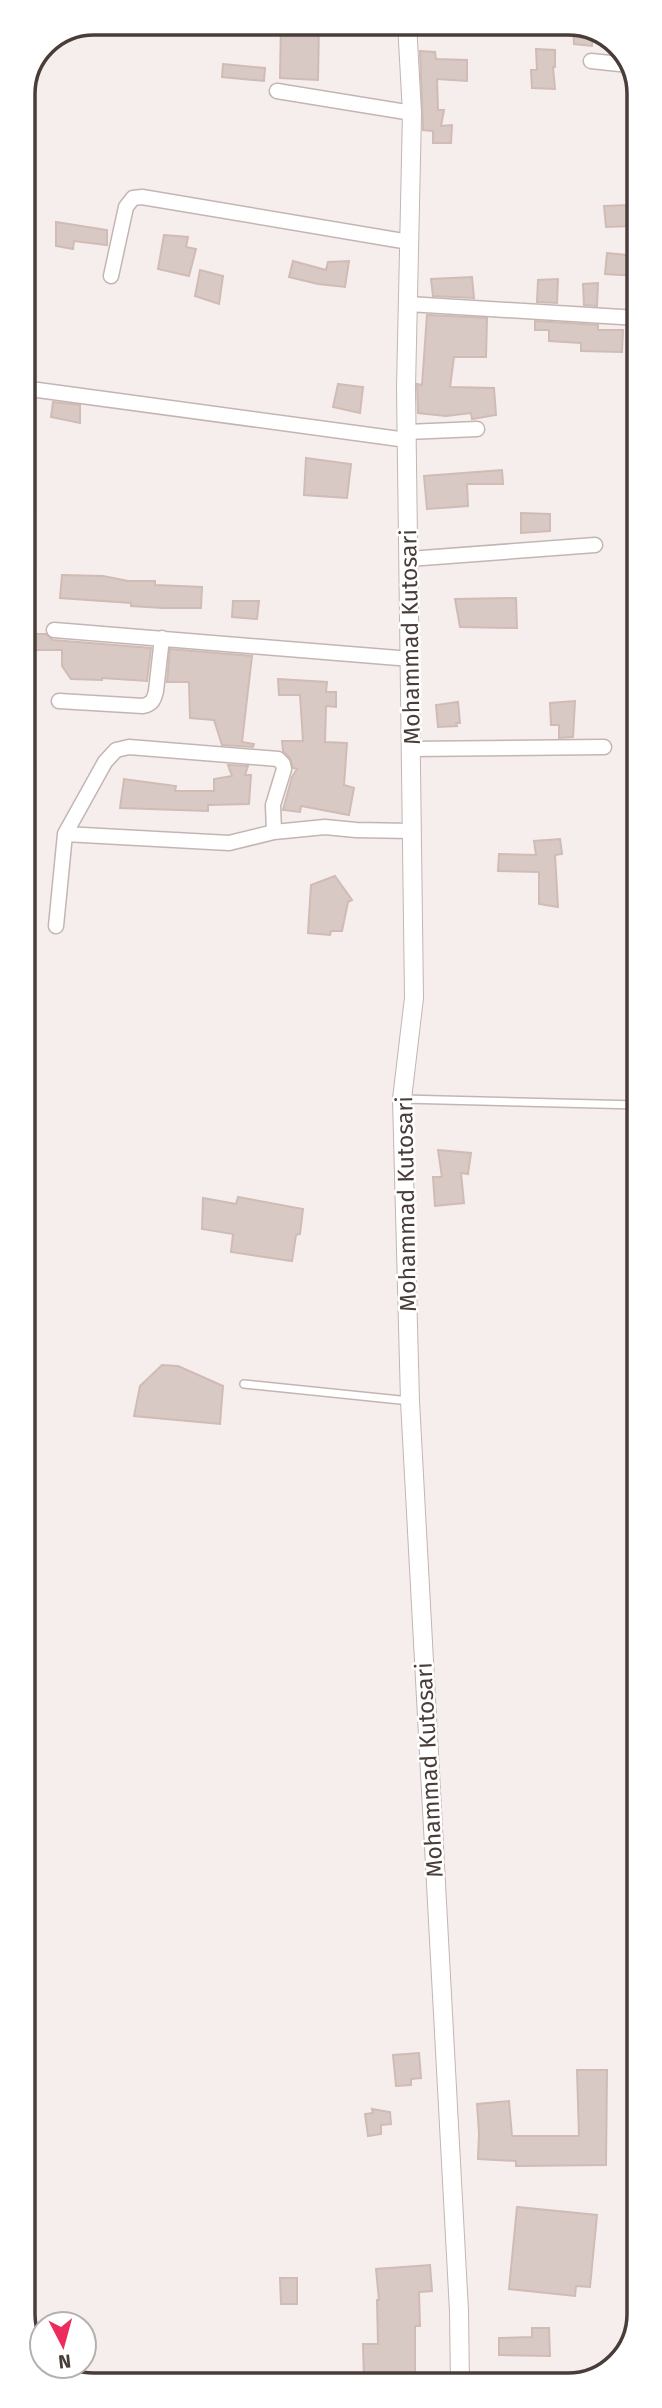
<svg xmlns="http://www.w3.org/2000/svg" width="662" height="2408" font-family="'Fira Sans',sans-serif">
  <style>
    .building { fill: #d9c9c5; stroke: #d0bbb5; stroke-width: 2 }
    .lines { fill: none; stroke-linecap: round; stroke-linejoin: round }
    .service-casing { stroke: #c3b6b2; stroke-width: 10 }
    .minor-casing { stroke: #c3b6b2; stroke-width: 17 }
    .tertiary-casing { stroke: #c3b6b2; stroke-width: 20 }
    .service { stroke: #fff; stroke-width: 7 }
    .minor { stroke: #fff; stroke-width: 14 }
    .tertiary { stroke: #fff; stroke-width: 18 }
    .labels { text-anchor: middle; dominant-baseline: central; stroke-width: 5; stroke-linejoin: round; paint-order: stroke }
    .street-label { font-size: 23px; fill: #493d3a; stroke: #fff }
    .rim { fill: none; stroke: #493d3a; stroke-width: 3.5 }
  </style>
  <rect width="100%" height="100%" fill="#f5eeec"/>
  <path class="building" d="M 281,23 L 319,23 L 318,80 L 280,78 Z
    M 573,23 L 593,31 L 592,46 L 574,44 Z
    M 536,49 L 555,50 L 555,67 L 553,67 L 555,89 L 532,88 L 531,70 L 537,70 Z
    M 420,51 L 435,52 L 436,59 L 467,60 L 467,81 L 437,79 L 438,110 L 444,110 L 441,126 L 452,125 L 451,143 L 433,143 L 433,131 L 423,130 Z
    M 223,64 L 265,68 L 264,81 L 222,77 Z
    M 629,205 L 632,226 L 606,227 L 604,206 Z
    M 56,222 L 107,230 L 107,245 L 74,241 L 73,249 L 56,246 Z
    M 164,235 L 188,237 L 186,247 L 196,249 L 189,276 L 158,269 Z
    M 607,253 L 637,256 L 638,276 L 605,274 Z
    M 293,261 L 326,270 L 328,262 L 349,261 L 345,287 L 318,284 L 289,277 Z
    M 200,270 L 223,276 L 219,304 L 195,296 Z
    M 472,277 L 474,298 L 433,296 L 431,279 Z
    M 558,279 L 557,303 L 537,302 L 538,280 Z
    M 598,283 L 597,306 L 584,305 L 583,284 Z
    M 427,315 L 487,318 L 486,357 L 454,357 L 450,387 L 494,388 L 496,415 L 472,419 L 471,413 L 446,416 L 418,413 L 417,384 L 422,385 Z
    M 535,321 L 598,325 L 598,330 L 623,330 L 622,352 L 581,351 L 581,343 L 549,341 L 549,330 L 535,330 Z
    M 338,384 L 363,387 L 360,413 L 333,407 Z
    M 53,402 L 80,405 L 80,423 L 51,417 Z
    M 306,458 L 351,464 L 347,498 L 304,495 Z
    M 502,470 L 503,484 L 467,484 L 468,506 L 427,509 L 424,476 Z
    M 521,513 L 550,514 L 550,531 L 521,533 Z
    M 62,575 L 103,576 L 128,581 L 155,581 L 155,585 L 202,587 L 201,608 L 163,608 L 131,606 L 131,603 L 60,598 Z
    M 516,598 L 517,628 L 460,627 L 455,599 Z
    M 233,601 L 259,601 L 257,619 L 232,617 Z
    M 34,634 L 46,634 L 53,640 L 151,648 L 147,681 L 102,678 L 102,680 L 71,679 L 62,666 L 62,650 L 33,650 Z
    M 170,649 L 252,656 L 242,742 L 254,744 L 253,747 L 222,745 L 214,720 L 190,718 L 189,682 L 167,682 Z
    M 278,679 L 327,682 L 326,692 L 336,692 L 336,707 L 326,706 L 325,742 L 347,743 L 344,785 L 354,788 L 349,815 L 301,806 L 300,812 L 283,810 L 292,777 L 297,769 L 293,768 L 290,758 L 283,751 L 282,741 L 303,741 L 300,695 L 279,695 Z
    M 575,701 L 573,737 L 559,738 L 559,725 L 551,725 L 550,703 Z
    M 458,702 L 460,723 L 456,723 L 457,726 L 438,727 L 436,705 Z
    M 228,765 L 248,766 L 245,775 L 251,775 L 249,804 L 208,805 L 208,811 L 120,808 L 124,779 L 176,786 L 175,791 L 214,791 L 214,779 L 232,776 Z
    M 560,839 L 562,854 L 555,855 L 558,907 L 539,904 L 539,872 L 498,871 L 499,854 L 536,855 L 534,841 Z
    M 335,876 L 352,900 L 348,902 L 342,931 L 331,931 L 330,935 L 308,933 L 311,885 Z
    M 438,1150 L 471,1153 L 468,1174 L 461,1173 L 464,1203 L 435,1206 L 433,1177 L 442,1177 Z
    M 238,1197 L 303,1209 L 300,1234 L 296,1235 L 292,1261 L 231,1252 L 233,1234 L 202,1229 L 203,1198 L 236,1204 Z
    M 162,1365 L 178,1366 L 223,1386 L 220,1424 L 134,1416 L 140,1386 Z
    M 419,2053 L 421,2078 L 411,2079 L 411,2085 L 396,2086 L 393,2055 Z
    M 577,2070 L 607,2070 L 606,2165 L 516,2166 L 516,2161 L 478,2159 L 479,2133 L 477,2104 L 509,2101 L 512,2136 L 579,2136 Z
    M 372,2109 L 390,2112 L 391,2124 L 381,2125 L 381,2134 L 368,2136 L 365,2114 L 373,2113 Z
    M 517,2207 L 597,2215 L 590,2287 L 576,2286 L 575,2296 L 509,2289 Z
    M 430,2265 L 432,2291 L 419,2292 L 420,2326 L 415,2326 L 415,2379 L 364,2380 L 363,2344 L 378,2344 L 377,2300 L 379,2300 L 376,2269 Z
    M 280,2278 L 297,2278 L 297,2304 L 281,2304 Z
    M 532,2328 L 549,2328 L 550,2356 L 499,2355 L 499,2338 L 532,2337 Z"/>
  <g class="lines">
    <g class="service-casing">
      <path id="service" d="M 403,1099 L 638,1105
        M 244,1384 L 410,1401"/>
    </g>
    <g class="minor-casing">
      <path id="minor" d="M 591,61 L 629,65
        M 277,91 L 412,113
        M 111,276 L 126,207 L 133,198 L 142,197 L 409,242
        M 408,304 L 638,318
        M 23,388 L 407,440
        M 407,432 L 477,429
        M 409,559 L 595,545
        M 54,630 L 411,659
        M 59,701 L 143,706 C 152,704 154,700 156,691 L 162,638
        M 411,749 L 604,747
        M 65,834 L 229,843 L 274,832 L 325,827 L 356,830 L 411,831
        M 56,926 L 65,834 L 105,762 L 116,750 L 129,747 L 278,759 L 283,764 L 284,769 L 273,805 L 274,832"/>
    </g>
    <g class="tertiary-casing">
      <path id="tertiary" d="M 407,23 L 412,113 L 406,388 L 414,998 L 402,1099 L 410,1401 L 459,2311 L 460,2384"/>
    </g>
    <use href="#service" class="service"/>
    <use href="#minor" class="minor"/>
    <use href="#tertiary" class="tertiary"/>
  </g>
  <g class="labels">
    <g class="street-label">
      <text transform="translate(410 637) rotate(-91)">Mohammad Kutosari</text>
      <text transform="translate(406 1204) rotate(-91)">Mohammad Kutosari</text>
      <text transform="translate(429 1770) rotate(-93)">Mohammad Kutosari</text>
    </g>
  </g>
  <path d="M0 0H662V2408H0ZM94 35H568A59 59 0 0 1 627 94V2314A59 59 0 0 1 568 2373H94A59 59 0 0 1 35 2314V94A59 59 0 0 1 94 35Z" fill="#fff" fill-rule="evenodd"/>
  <path class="rim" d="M94 35H568A59 59 0 0 1 627 94V2314A59 59 0 0 1 568 2373H94A59 59 0 0 1 35 2314V94A59 59 0 0 1 94 35Z"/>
  <g transform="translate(63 2345) rotate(174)"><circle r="33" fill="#ffffff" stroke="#b6b1b0" stroke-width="2"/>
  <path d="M0-5L12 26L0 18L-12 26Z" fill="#ec2c5d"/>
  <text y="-10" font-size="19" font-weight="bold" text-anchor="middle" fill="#493d3a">N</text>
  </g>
</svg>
